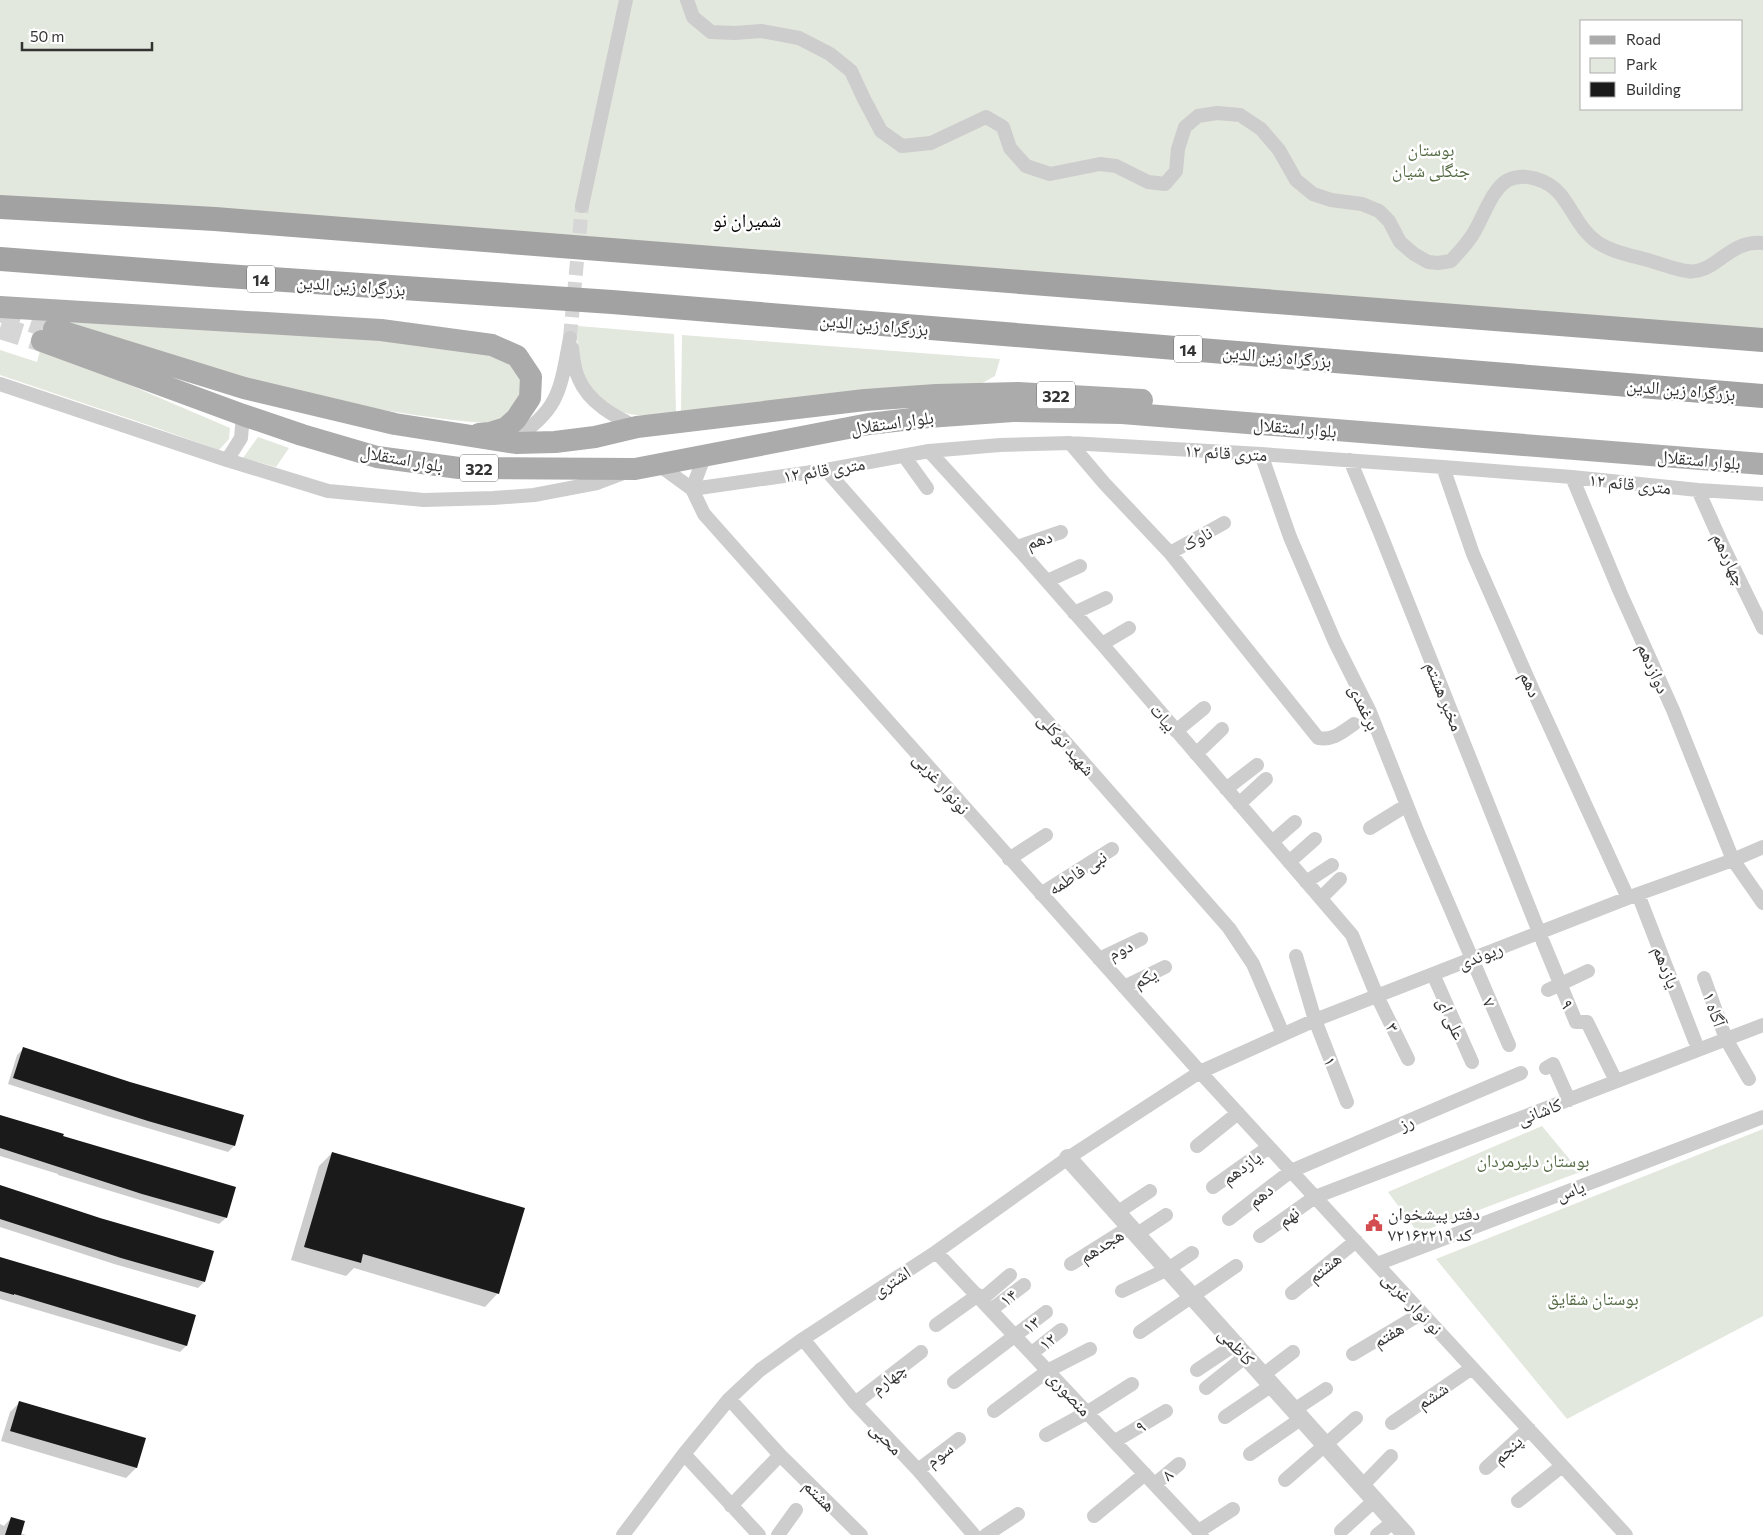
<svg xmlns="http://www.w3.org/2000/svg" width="1763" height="1535" font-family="Commissioner,'Noto Naskh Arabic',sans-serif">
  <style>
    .green { fill: #e2e8dd; fill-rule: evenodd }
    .shadow { fill: #0003 }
    .building { fill: #1a1a1a }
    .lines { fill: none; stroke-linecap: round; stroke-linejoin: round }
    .minor-tunnel { stroke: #d6d6d6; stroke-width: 14; stroke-dasharray: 14 7; stroke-linecap: butt }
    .primary-tunnel { stroke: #d6d6d6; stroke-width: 22; stroke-dasharray: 22 11; stroke-linecap: butt }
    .minor { stroke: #cdcdcd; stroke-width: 14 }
    .tertiary { stroke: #cdcdcd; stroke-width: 18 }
    .primary { stroke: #ababab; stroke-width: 22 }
    .trunk { stroke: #a2a2a2; stroke-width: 24 }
    .labels { text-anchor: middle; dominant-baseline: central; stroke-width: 5; stroke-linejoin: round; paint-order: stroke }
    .shield { fill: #fff; stroke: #707070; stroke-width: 1 }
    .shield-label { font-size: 16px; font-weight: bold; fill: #333 }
    .park-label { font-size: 18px; fill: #546a44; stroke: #fff }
    .street-label { font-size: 18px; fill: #333; stroke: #fff }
    .poi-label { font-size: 18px; fill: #333; stroke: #fff; text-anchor: start }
    .neighbourhood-label { font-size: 19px; fill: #000; stroke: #fff }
  </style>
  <rect width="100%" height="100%" fill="#fff"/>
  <path class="green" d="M 0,0 L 1763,0 L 1763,342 L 0,209 ZM 1582,21 L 1742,21 L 1742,109 L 1582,109 Z
    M 51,318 L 392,339 L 505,357 L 521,377 L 523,394 L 497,424 C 424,419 351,406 280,387 C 203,367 127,341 51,318 Z
    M 578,326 L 674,334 L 676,413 C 660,414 644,417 629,414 C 591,406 573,361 578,326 Z
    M 682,335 L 1000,359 L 995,376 L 977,386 L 681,412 Z
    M 41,347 L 230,428 L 229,439 L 219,450 L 151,426 L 0,375 L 0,350 L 37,362 Z
    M 258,437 L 289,448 L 276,467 L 243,458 Z
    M 1542,1126 L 1580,1172 L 1418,1233 L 1388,1192 Z
    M 1763,1129 L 1763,1316 L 1567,1419 L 1436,1259 Z"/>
  <path class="shadow" d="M 23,1049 L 234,1146 L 228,1152 L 107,1116 L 8,1084 L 17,1055 Z
    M 0,1115 L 62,1137 L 226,1218 L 219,1224 L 58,1175 L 58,1174 L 0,1156 Z
    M 332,1153 L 498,1293 L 485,1307 L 354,1268 L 346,1276 L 291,1260 L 319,1166 Z
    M 0,1186 L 204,1282 L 198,1288 L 114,1264 L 0,1227 Z
    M 0,1259 L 194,1316 L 186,1346 L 180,1352 L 0,1299 Z
    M 20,1402 L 145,1439 L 136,1468 L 126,1478 L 1,1441 L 10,1412 Z
    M 11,1518 L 20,1533 L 26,1535 L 0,1535 L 0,1524 L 4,1526 Z"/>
  <path class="building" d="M 23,1047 L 130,1082 L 244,1115 L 235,1146 L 148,1121 L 13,1078 Z
    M 0,1115 L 64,1134 L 63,1136 L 236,1187 L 227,1218 L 142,1194 L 0,1148 Z
    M 332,1152 L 525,1208 L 499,1294 L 363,1254 L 361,1263 L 304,1247 Z
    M 0,1185 L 100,1218 L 214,1251 L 205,1282 L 121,1258 L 0,1219 Z
    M 0,1257 L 196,1315 L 187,1346 L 14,1294 L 14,1295 L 0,1291 Z
    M 19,1401 L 146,1438 L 137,1468 L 10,1431 Z
    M 11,1517 L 25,1521 L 21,1535 L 5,1535 Z"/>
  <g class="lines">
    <path class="minor-tunnel" d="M 570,338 L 582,206"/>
    <path class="primary-tunnel" d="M 0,311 L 54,329
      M 0,328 L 42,341"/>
    <path class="minor" d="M 687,0 L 693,17 L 711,32 L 735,33 L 761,31 L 799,38 L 830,54 L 851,71 L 864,99 L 881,131 L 902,146 L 931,143 L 986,117 L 1003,127 L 1010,148 L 1026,166 L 1050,174 L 1100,164 L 1116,166 L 1148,182 L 1165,184 L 1176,171 L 1178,149 L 1185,127 L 1198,116 L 1217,113 L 1240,115 L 1261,129 L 1279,150 L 1296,180 L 1313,194 L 1331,200 L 1362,204 L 1379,211 L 1389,221 L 1400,242 L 1414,254 L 1428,262 L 1438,263 L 1451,261 C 1458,253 1465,246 1471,237 C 1482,222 1491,189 1508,180 C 1525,172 1548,180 1560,194 C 1573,210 1580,230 1597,242 C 1613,253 1636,256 1654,262 C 1665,265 1676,270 1687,271 C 1714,276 1729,239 1763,243
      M 582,206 L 626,0
      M 572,348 C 573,358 574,369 579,379 C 589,403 614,416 636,427
      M 0,384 L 227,460 L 328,491 L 424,500 L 493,498 L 534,495 L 597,483 L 621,474
      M 512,441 C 560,409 560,391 570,338
      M 1070,443 L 1104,483 L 1170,553 L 1318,738 C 1333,741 1342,732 1354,724
      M 929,451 L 1023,554 L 1102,644 L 1352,935 L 1377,996 L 1408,1059
      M 1261,454 L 1290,537 L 1335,642 L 1370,712 L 1418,833 L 1509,1045
      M 904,456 L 927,488
      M 227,460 L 241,438 L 243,415
      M 1350,460 L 1379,530 L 1539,932
      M 659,465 L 692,489 L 704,514 L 1200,1072 L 1626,1535
      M 1443,467 L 1473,554 L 1532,688 L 1628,898
      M 826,470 L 1229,928 L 1253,964 L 1283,1034
      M 1572,477 L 1620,592 L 1673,710 L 1733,860 L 1763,903
      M 692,489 L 826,470 L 929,451 L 1000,445 L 1070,443 L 1261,454 L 1443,467 L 1572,477 L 1698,490 L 1763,494
      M 692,489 L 705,455
      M 1698,490 L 1723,546 L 1763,628
      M 1017,547 L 1061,532
      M 1170,553 L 1224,523
      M 1047,581 L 1080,566
      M 1074,613 L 1106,598
      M 1102,644 L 1129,628
      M 1176,731 L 1204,708
      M 1196,754 L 1222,729
      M 1226,789 L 1257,765
      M 1239,804 L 1266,779
      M 1370,828 L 1407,805
      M 1272,842 L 1295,822
      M 1009,859 L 1046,835
      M 1289,862 L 1315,839
      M 1306,882 L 1332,865
      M 1041,894 L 1112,849
      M 1638,894 L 1695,1041
      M 1321,898 L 1340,879
      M 1543,942 L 1576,1022 L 1587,1022 L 1616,1081
      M 1296,956 L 1315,1020 L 1347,1102
      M 1099,959 L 1141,939
      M 1433,974 L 1472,1062
      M 1704,978 L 1726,1039 L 1749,1079
      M 1124,987 L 1165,967
      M 1548,990 L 1588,971
      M 1546,1068 L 1553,1064 L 1569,1100
      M 1197,1146 L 1238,1113
      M 1213,1187 L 1269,1147
      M 1118,1212 L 1150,1191
      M 1229,1219 L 1291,1171 L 1521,1073
      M 1137,1234 L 1166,1215
      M 1260,1236 L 1315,1197 L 1763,1025
      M 936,1252 L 1202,1535
      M 1071,1264 L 1130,1227
      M 1377,1264 L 1763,1117
      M 1122,1291 L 1168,1269 L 1192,1253
      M 1292,1293 L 1356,1241
      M 982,1299 L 1010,1275
      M 992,1309 L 1024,1285
      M 936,1325 L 978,1295
      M 1140,1332 L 1236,1266
      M 803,1339 L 855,1403 L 918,1470 L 974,1535
      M 1032,1353 L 1061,1330
      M 1353,1354 L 1422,1313
      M 1197,1370 L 1236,1344
      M 1263,1375 L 1293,1352
      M 954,1382 L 1046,1312
      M 1206,1388 L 1246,1356
      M 733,1403 L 780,1455 L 861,1535
      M 855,1403 L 921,1352
      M 1294,1410 L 1326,1389
      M 994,1411 L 1049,1370 L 1090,1349
      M 1225,1417 L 1272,1385
      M 1392,1423 L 1472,1368
      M 1046,1435 L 1088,1412 L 1132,1384
      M 1115,1441 L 1166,1411
      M 684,1454 L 759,1535
      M 1250,1454 L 1302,1418
      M 1486,1468 L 1529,1429
      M 918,1470 L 959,1439
      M 1285,1480 L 1356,1418
      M 1155,1484 L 1179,1464
      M 1362,1486 L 1391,1456
      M 1518,1501 L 1562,1466
      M 731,1506 L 780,1455
      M 1094,1516 L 1145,1474
      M 1199,1531 L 1233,1509
      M 1341,1531 L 1375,1500
      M 623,1535 L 684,1454 L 729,1399 L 760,1370 L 803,1339 L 936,1252 L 1068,1158 L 1200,1072 L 1315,1020 L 1638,894 L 1733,860 L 1763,847
      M 778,1535 L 796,1510
      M 986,1535 L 1018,1514
      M 1377,1535 L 1394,1521"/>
    <path class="tertiary" d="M 1068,1158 L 1406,1535"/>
    <path class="primary" d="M 0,307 L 381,330 L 492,345 L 517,356 L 531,377 L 530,398 L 516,419 L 506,428 L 490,433 L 479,434
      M 54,329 L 244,388 L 395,424 L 516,443 L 555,442 L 595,437 L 637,427 L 865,400 L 936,395 L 1018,393 L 1142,400
      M 42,341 L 243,415 L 302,435 L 377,457 L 459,468 L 635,469 L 869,424 L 928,417 L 1013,411 L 1122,413 L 1763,464"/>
    <path class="trunk" d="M 0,207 L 215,219 L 1763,340
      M 0,259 L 211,275 L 612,302 L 1763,396"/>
  </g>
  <defs>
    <g id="civic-bare" transform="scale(1.35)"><path d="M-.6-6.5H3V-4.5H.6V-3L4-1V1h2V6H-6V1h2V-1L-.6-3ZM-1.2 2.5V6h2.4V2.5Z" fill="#d24c50" stroke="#fff" stroke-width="2.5" paint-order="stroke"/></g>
  </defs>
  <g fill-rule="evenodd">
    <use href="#civic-bare" x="1374" y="1223"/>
  </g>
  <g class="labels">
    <g class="shield">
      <rect x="247" y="265.5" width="28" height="27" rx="4"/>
      <rect x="1174" y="335.5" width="28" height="27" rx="4"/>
      <rect x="1037" y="381.5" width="38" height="27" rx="4"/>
      <rect x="460" y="454.5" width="38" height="27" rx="4"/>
    </g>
    <g class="shield-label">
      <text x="261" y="279">14</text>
      <text x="1188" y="349">14</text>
      <text x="1056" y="395">322</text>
      <text x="479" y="468">322</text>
    </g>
    <g class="park-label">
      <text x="1431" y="149">بوستان<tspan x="1431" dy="21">جنگلی شیان</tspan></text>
      <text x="1533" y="1160">بوستان دلیرمردان</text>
      <text x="1593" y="1298">بوستان شقایق</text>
    </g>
    <g class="street-label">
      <text transform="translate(351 285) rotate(4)">بزرگراه زین الدین</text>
      <text transform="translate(874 324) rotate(5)">بزرگراه زین الدین</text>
      <text transform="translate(1277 356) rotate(5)">بزرگراه زین الدین</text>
      <text transform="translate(1681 389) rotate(5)">بزرگراه زین الدین</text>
      <text transform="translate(892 422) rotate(-8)">بلوار استقلال</text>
      <text transform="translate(1295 427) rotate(5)">بلوار استقلال</text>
      <text transform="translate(1226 452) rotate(3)">۱۲ متری قائم</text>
      <text transform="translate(402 458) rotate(10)">بلوار استقلال</text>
      <text transform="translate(1699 459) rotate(5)">بلوار استقلال</text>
      <text transform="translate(824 469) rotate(-9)">۱۲ متری قائم</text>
      <text transform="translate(1630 483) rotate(6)">۱۲ متری قائم</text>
      <text transform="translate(1197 538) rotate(-29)">ناوک</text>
      <text transform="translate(1039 539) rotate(-18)">دهم</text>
      <text transform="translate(1730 559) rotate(65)">چهاردهم</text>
      <text transform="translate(1654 668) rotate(66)">دوازدهم</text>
      <text transform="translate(1531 684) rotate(66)">دهم</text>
      <text transform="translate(1445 696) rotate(68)">مخبر هشتم</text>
      <text transform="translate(1365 707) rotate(65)">برغمدی</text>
      <text transform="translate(1164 717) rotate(50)">بیات</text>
      <text transform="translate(1067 744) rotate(49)">شهید توکلی</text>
      <text transform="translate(942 783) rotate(49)">نونوار غربی</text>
      <text transform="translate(1077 872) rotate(-33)">نبی فاطمه</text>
      <text transform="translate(1120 949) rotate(-25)">دوم</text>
      <text transform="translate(1480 955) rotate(-21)">ریوندی</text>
      <text transform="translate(1667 967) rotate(69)">یازدهم</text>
      <text transform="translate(1145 977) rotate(-27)">یکم</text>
      <text transform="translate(1490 1002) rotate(66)">۷</text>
      <text transform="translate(1568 1004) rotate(67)">۹</text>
      <text transform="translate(1715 1009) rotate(70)">آگاه ۱</text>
      <text transform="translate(1452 1018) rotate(66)">علی ای</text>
      <text transform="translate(1393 1027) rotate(64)">۳</text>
      <text transform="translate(1331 1061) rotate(69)">۱</text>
      <text transform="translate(1539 1111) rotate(-21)">کاشانی</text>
      <text transform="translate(1406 1122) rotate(-23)">رز</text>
      <text transform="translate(1241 1167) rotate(-36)">یازدهم</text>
      <text transform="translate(1570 1190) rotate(-21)">یاس</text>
      <text transform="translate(1260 1195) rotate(-38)">دهم</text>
      <text transform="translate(1288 1216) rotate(-36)">نهم</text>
      <text transform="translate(1101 1245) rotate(-32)">هجدهم</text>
      <text transform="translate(1324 1267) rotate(-39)">هشتم</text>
      <text transform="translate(891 1281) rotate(-33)">اشتری</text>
      <text transform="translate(1008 1297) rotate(-37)">۱۴</text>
      <text transform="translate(1413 1303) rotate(47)">نو نوار غربی</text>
      <text transform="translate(1031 1324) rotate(-37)">۱۳</text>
      <text transform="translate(1388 1334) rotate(-31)">هفتم</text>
      <text transform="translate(1047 1341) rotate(-39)">۱۲</text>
      <text transform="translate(1237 1346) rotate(48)">کاظمی</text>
      <text transform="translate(888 1378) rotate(-38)">چهارم</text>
      <text transform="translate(1070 1393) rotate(47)">منصوری</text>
      <text transform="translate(1432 1395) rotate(-34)">ششم</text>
      <text transform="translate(1140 1426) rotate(-31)">۹</text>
      <text transform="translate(887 1438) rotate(47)">محبی</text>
      <text transform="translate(1507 1449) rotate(-42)">پنجم</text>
      <text transform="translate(939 1454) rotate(-37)">سوم</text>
      <text transform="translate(1167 1474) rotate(-41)">۸</text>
      <text transform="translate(820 1495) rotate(45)">هشتم</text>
    </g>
    <g class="poi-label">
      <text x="1388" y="1213">دفتر پیشخوان<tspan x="1388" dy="21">کد ۷۲۱۶۲۲۱۹</tspan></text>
    </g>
    <g class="neighbourhood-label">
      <text x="747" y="219">شمیران نو</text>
    </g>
  </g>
  <rect x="1580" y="20" width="162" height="90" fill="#ffffff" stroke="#adadad"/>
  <rect x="1590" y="36" width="25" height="8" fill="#ababab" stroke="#adadad"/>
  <text x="1626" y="45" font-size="15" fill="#333333">Road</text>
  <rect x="1590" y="58" width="25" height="15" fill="#e2e8dd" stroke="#adadad"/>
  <text x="1626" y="70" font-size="15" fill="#333333">Park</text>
  <rect x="1590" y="82" width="25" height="15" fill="#1a1a1a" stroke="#adadad"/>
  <text x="1626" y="95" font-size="15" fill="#333333">Building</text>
  <path d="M22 42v8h130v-8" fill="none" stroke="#333333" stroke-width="2.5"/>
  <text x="30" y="42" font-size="15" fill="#333333" stroke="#ffffff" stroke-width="4" paint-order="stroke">50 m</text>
</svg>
